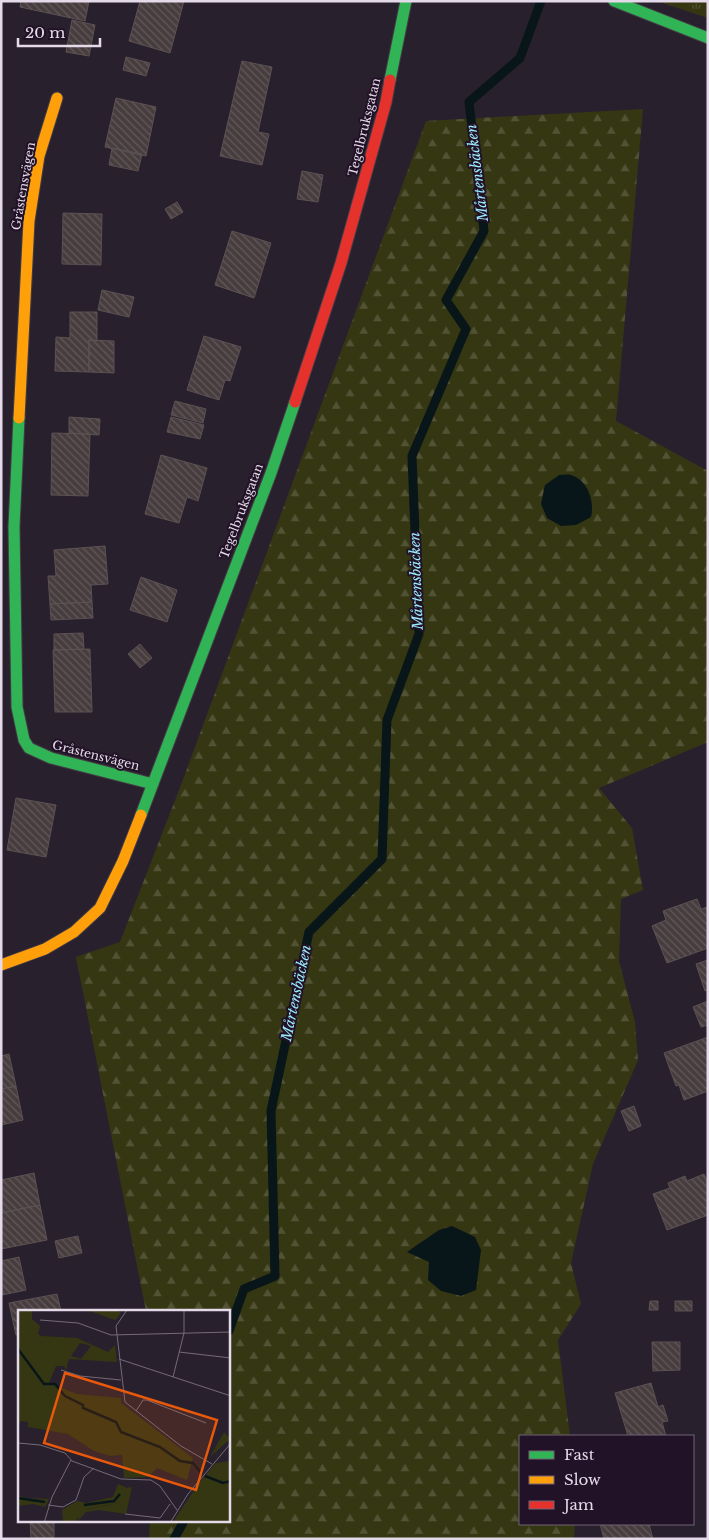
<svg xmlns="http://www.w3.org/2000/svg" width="709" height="1540" font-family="'Libre Baskerville',serif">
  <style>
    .forest { fill: url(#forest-firs) }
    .park { fill: url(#park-tufts) }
    .water { fill: #091619 }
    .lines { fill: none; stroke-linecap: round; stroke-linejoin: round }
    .stream { stroke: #091619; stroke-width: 9 }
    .building { fill: url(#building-back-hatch); stroke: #5a5253 }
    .fast-casing { stroke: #443c47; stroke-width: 13 }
    .slow-casing { stroke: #443c47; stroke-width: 13 }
    .jam-casing { stroke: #443c47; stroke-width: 13 }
    .fast { stroke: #30b455; stroke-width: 11 }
    .slow { stroke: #ff9f0a; stroke-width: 11 }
    .jam { stroke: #e5322d; stroke-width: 11 }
    .labels { text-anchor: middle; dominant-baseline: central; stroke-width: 4; stroke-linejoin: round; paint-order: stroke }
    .street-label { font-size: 12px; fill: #e5dae9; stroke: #221227 }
    .water-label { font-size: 14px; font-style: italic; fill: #9aecfc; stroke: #221227 }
    .inset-river { fill: none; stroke: #091619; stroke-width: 2.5 }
    .inset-road { fill: none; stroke: #746a78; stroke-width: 1 }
    .view { fill: #e8590c; fill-opacity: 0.15; stroke: #e8590c; stroke-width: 2.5 }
    .inset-edge { fill: none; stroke: #e5dae9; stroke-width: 2.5 }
  </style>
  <defs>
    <pattern id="forest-firs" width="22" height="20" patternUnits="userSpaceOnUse" patternTransform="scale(1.25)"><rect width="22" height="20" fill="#353713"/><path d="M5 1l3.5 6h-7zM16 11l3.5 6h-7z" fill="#525335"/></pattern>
    <pattern id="park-tufts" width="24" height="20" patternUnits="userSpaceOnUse" patternTransform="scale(1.25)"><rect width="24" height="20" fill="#353713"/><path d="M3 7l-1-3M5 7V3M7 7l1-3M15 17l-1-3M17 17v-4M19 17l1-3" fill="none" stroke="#525335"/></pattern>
    <pattern id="building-back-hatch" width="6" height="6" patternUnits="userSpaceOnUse" patternTransform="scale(1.25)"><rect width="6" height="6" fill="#483d3e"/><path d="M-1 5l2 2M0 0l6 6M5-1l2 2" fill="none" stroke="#62585a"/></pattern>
  </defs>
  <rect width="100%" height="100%" fill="#29202d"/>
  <path class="forest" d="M 643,109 L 616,421 L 708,471 L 708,742 L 599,788 L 632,828 L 643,890 L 621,899 L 619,961 L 635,1022 L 638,1060 L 593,1164 L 571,1263 L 581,1304 L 558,1340 L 570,1436 L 520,1436 L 520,1524 L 575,1524 L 574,1539 L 149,1539 L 150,1521 L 229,1521 L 229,1311 L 146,1311 L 76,957 L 120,942 L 181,785 L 426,121 Z"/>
  <path class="park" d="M 657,1 L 708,1 L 708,18 Z"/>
  <path class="water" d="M 559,475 C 563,475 568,474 571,475 C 588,480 595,502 591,517 L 576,525 L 561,526 L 547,518 L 541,504 L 545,485 Z
    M 452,1226 L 475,1237 L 481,1250 L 476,1290 L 461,1296 L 441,1291 L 428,1280 L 429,1262 L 407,1252 L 439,1230 Z"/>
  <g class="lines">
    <path class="stream" d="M 229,1331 L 244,1289 L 275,1276 L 271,1111 L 309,932 L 382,859 L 387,720 L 419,634 L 412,456 L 466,329 L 446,300 L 484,231 L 469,102 L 520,58 L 541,1
      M 174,1539 L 184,1521"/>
  </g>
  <path class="building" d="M 21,1 L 89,1 L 85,21 L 20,7 Z
    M 140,1 L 184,1 L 170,53 L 129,41 Z
    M 72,20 L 95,25 L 89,56 L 66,52 Z
    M 126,57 L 150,63 L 146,76 L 123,70 Z
    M 242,61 L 272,67 L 258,132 L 269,134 L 262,165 L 220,156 Z
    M 116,98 L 156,107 L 146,156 L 105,147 Z
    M 112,148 L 142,154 L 138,171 L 109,165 Z
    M 302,171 L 323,175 L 318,202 L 297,199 Z
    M 177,202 L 183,212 L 171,219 L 165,209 Z
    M 63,213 L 102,214 L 101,265 L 62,264 Z
    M 232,231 L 271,243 L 254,298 L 215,285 Z
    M 102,290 L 134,297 L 129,317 L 98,310 Z
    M 70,312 L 97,312 L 97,341 L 89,340 L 89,372 L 55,371 L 56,337 L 70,338 Z
    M 204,336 L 241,347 L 230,381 L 225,380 L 219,400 L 187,390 Z
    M 89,340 L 114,341 L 114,373 L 89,372 Z
    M 175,401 L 206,409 L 203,423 L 171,415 Z
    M 69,417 L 100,419 L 99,435 L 69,433 Z
    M 171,417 L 204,425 L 200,439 L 167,432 Z
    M 52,433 L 90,434 L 88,496 L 51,495 Z
    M 161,455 L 207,468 L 198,501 L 187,497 L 179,523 L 145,514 Z
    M 105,546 L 108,584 L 91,585 L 92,602 L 50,604 L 48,576 L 56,576 L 54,550 Z
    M 141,577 L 177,590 L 167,622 L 130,610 Z
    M 92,602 L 93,618 L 51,620 L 50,604 Z
    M 83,633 L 84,649 L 54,650 L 54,634 Z
    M 140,644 L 152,658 L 140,668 L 128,654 Z
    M 90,649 L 92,712 L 55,712 L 53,650 Z
    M 16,798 L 56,805 L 46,857 L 7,850 Z
    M 697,899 L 701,909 L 708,907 L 708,948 L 667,963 L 652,926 L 666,920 L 663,911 Z
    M 708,960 L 708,990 L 705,991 L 696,964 Z
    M 708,1001 L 708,1025 L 701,1027 L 693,1007 Z
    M 708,1037 L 708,1091 L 684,1100 L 679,1085 L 676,1086 L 664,1053 Z
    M 9,1054 L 16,1086 L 1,1089 L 1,1056 Z
    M 16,1086 L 23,1120 L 1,1125 L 1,1089 Z
    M 634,1106 L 641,1126 L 629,1131 L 621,1111 Z
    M 34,1173 L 40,1205 L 1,1213 L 1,1180 Z
    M 704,1174 L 708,1184 L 708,1215 L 667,1230 L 653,1194 L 670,1188 L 668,1183 L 685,1176 L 687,1181 Z
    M 40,1205 L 47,1240 L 1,1249 L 1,1213 Z
    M 78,1236 L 82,1253 L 59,1258 L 55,1241 Z
    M 19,1257 L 26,1290 L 2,1295 L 1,1261 Z
    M 57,1294 L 61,1311 L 19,1311 L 19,1334 L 16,1335 L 9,1303 Z
    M 650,1301 L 658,1301 L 658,1310 L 649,1310 Z
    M 675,1301 L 692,1301 L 692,1311 L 675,1311 Z
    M 652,1342 L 680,1342 L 680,1370 L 653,1371 Z
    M 651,1383 L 658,1407 L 663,1405 L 668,1421 L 662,1422 L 666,1436 L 628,1436 L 615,1393 Z
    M 30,1521 L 54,1521 L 54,1538 L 31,1538 Z
    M 600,1524 L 649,1524 L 653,1539 L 604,1539 Z"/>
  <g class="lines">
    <g class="fast-casing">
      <path id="fast" d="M 614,1 L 708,38
        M 390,80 L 406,1
        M 19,418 L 14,527 L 17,707 L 24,740 L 29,748 L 51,758 L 153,784
        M 141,815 L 271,473 L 295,402"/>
    </g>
    <g class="slow-casing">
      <path id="slow" d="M 19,418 L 29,221 L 39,156 L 57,98
        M 1,965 L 45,949 L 74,932 L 100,908 L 123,861 L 141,815"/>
    </g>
    <g class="jam-casing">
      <path id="jam" d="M 295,402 L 341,263 L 386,102 L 390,80"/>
    </g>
    <use href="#fast" class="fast"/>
    <use href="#slow" class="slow"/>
    <use href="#jam" class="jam"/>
  </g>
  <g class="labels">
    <g class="street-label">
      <text transform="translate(364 127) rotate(-76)">Tegelbruksgatan</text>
      <text transform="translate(23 186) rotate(-80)">Gråstensvägen</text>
      <text transform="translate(241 511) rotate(-69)">Tegelbruksgatan</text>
      <text transform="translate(96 755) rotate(14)">Gråstensvägen</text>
    </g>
    <g class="water-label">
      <text transform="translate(477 173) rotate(-97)">Mårtensbäcken</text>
      <text transform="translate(416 581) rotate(-92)">Mårtensbäcken</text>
      <text transform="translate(296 993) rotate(-78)">Mårtensbäcken</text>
    </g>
  </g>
  <g transform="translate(18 1310)">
    <rect width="212" height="212" fill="#29202d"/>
    <path d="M 206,122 L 212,129 L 192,147 ZM 100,174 L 109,178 L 106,188 L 100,193 L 70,199 L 58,209 L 58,212 L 45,212 L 44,200 L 59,191 L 68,193 L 95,187 Z" fill="#353713"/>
    <path d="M 0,0 L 14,0 L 14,9 L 22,16 L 20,24 L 23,26 L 59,28 L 90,42 L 97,35 L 99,52 L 51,49 L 48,60 L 46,56 L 38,56 L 31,73 L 59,84 L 103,88 L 103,93 L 175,148 L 169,170 L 139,158 L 130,167 L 106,168 L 104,145 L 92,146 L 76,141 L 50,124 L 10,117 L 10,112 L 3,111 L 0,115 ZM 62,33 L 73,36 L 63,49 L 53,46 ZM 69,0 L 98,0 L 103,3 L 97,10 ZM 114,177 L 108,204 L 81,200 L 68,202 L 58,213 L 63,201 L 100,193 L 106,188 L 109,178 ZM 0,186 L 10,188 L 31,189 L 27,197 L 15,194 L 0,196 Z" fill="#353713" fill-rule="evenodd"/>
    <path d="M 212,151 L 212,212 L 155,212 L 181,173 L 198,153 Z" fill="#353713"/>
    <path class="inset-river" d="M 0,39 L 26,74 L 37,74 L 47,86 L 65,95 L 65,98 L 98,112 L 103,122 L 142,137 L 162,151 L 175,153 L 184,164M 187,166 L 205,173 L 213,171M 0,188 L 27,192M 66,195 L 96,191 L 102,184"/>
    <path class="inset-road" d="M 109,0 L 98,16 L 107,92 L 163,136 L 194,154M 22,10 L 60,13 L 93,25 L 213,22M 161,42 L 213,48M 101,49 L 213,86M 43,60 L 62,66 L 103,70M 155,67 L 166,23 L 166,0M 118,101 L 125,90 L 129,90 L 188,113M 0,133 L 22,135 L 47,143 L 54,151 L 103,169 L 133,170 L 142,176 L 159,200M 30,195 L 45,197 L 58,190 L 66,167 L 76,158M 107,204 L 142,208 L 152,194M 26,213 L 34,187 L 53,150M 152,213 L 170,184 L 213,133"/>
    <path class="view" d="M 47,63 L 199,110 L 178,180 L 26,133 Z"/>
    <rect width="212" height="212" class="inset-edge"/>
  </g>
  <rect width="709" height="1540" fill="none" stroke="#e5dae9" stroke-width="5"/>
  <rect x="519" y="1435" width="175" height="90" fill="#221227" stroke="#706275"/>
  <rect x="529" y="1451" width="25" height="8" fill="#30b455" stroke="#706275"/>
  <text x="564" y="1460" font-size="15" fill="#e5dae9">Fast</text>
  <rect x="529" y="1476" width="25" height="8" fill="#ff9f0a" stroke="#706275"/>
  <text x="564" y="1485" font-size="15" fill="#e5dae9">Slow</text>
  <rect x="529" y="1501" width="25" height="8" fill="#e5322d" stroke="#706275"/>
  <text x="564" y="1510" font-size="15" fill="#e5dae9">Jam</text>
  <path d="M18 38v8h82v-8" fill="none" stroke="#e5dae9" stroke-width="2.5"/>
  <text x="25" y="38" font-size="15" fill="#e5dae9" stroke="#221227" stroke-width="4" paint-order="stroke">20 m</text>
</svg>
